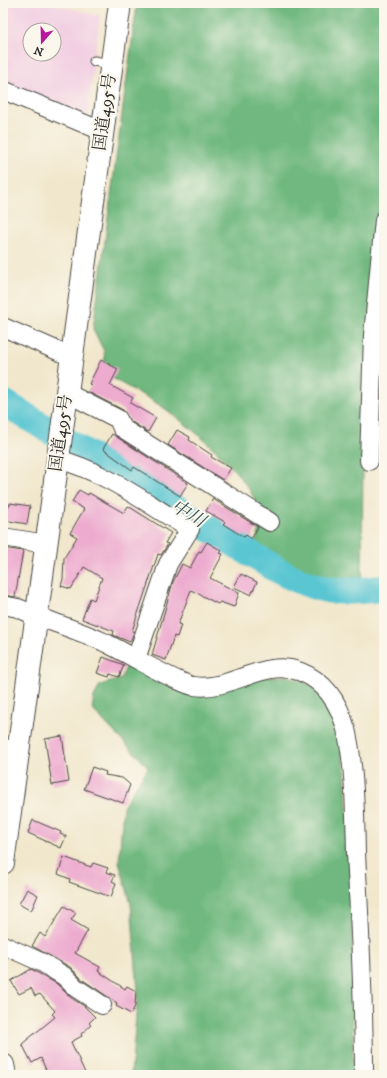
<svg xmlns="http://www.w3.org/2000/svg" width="387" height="1078" font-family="'IM FELL DW Pica','Noto Serif JP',serif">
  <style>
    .built { fill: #f2cfe2; fill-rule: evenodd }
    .forest { fill: #70b87f; stroke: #4e7255 }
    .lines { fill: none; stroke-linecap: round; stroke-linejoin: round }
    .river { stroke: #5ac6d2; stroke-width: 27 }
    .building { fill: #edaccf }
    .service-casing { stroke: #494743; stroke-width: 11 }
    .minor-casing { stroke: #494743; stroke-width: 20 }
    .trunk-casing { stroke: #494743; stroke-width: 24 }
    .service { stroke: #fff; stroke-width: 9 }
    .minor { stroke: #fff; stroke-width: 18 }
    .trunk { stroke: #fff; stroke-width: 22 }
    .labels { text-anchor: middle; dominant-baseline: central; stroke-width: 4; stroke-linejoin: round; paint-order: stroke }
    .street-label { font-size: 17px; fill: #2b2b2b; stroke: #fbf7ec }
    .water-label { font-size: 18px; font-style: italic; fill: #395a5d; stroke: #fbf7ec }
  </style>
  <rect width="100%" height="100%" fill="#fbf7ec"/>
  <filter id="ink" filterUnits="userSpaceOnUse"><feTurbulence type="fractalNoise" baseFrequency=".025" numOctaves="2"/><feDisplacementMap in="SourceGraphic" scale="8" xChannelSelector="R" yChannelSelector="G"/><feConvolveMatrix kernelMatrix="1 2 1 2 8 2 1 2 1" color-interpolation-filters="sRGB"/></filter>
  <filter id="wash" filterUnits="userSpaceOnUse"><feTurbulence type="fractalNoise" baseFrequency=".012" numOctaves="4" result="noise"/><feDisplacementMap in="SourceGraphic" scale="16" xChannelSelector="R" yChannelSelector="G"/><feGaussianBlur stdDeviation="0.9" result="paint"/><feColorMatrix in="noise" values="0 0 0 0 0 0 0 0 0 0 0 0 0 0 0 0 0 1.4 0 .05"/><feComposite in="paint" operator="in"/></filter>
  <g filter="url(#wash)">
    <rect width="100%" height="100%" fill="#f1e7cc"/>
    <path class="built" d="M 3,3 L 49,3 L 100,16 L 87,119 L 3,84 ZM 30,30 L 54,30 L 54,54 L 30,54 Z"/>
    <path class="forest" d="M 137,3 L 384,3 L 384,182 L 378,220 L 363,462 L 362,582 C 356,583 349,585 344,585 C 312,584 280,561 254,545 L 266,514 L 259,510 C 247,473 196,431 164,408 C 146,395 125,387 106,374 L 104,351 L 93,329 Z
      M 128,662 L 163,682 L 288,676 L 315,687 L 336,718 L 345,770 L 352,898 L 353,1075 L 131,1075 L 138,992 L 131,904 L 119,862 L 123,807 L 148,767 L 92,709 L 94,697 L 100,685 L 121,679 Z"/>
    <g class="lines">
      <path class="river" d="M 3,402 L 277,570 C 320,592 336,595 384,588"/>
    </g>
    <g id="blocks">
      <path class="building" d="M 101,360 L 118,369 L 110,385 L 133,398 L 130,403 L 156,418 L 148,432 L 130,421 L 123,410 L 88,392 L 92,385 L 89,384 Z
        M 177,430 L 190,437 L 189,440 L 212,455 L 211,457 L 231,468 L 223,480 L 168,445 Z
        M 112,434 L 188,483 L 180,496 L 134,467 L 132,470 L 103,449 Z
        M 79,490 L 88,495 L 89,493 L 124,513 L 128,506 L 171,533 L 165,543 L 168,544 L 161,555 L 158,554 L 132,631 L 134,632 L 130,642 L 113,635 L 114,631 L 82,619 L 90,598 L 94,600 L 102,578 L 84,567 L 71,589 L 61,586 L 63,579 L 64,558 L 77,537 L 70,533 L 84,509 L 72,502 Z
        M 213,499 L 258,527 L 251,539 L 246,535 L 244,537 L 223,524 L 225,522 L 206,511 Z
        M 10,503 L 30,506 L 27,524 L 3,520 L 3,504 L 10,506 Z
        M 207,542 L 222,551 L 220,553 L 223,554 L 210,578 L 239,593 L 234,607 L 220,602 L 218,604 L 191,590 L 178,624 L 181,625 L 177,637 L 174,636 L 166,660 L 152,655 L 173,582 L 182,564 L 190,568 L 199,551 L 201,552 Z
        M 3,548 L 23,551 L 15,597 L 3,595 Z
        M 241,574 L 257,582 L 251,595 L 234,587 Z
        M 103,657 L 124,665 L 119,677 L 110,674 L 109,677 L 97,673 Z
        M 62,736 L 69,782 L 52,785 L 45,739 Z
        M 92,767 L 106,772 L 105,775 L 122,778 L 127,782 L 130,785 L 123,803 L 84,789 Z
        M 33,820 L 61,832 L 60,834 L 66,836 L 61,848 L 28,833 Z
        M 64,857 L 91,867 L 93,863 L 108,868 L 106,872 L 115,875 L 112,881 L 116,883 L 111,897 L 69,882 L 70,879 L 58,874 Z
        M 27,889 L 38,895 L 31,911 L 19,904 Z
        M 64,906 L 76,913 L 71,920 L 88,930 L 75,953 L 100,967 L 98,971 L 125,989 L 127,986 L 136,991 L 135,1006 L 131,1014 L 116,1006 L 117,1003 L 83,980 L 70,967 L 32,946 L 40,933 L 45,937 Z
        M 31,969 L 57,984 L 70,997 L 84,1006 L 95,1017 L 89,1023 L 91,1025 L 81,1034 L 82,1036 L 71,1042 L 86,1075 L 48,1075 L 41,1058 L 32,1063 L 22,1044 L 55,1017 L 52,1014 L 55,1011 L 40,994 L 35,996 L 31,988 L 19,994 L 11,981 Z"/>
    </g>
  </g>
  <g filter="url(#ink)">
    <use href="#blocks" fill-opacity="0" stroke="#494743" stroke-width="1"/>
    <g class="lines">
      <g class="service-casing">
        <path id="service" d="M 94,61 L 111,64"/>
      </g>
      <g class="minor-casing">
        <path id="minor" d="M 3,90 L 102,131
          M 3,327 L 72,357
          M 67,393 L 118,419 L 122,428 L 270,522
          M 57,459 C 103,470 149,505 190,529 L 168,564 L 136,659
          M 369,461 L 373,335 L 384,220
          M 3,537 L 46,544
          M 3,605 L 18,608 C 47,621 78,630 106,643 C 130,655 153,669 177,680 C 183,682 189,686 194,686 C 231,692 263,657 301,672 C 326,682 339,703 346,729 C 355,766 355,815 356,853 C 360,927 364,1001 364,1075
          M 3,748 L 18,751
          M 3,945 L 43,963 L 64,976 L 76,988 L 102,1005"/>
      </g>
      <g class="trunk-casing">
        <path id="trunk" d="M 3,863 L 120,3
          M 3,1065 L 5,1075"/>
      </g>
      <use href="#service" class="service"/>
      <use href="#minor" class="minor"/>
      <use href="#trunk" class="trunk"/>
    </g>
  </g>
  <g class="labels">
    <g class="street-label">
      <text transform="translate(105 112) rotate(-82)">国道495号</text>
      <text transform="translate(61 433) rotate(-82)">国道495号</text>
    </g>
    <g class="water-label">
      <text transform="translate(188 514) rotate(31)">中川</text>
    </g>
  </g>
  <rect width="387" height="1078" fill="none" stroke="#fbf7ec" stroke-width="16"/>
  <g transform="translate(42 42) rotate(200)"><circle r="19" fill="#fbf7ec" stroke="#a8a59f"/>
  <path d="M0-3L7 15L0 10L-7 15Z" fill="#b5179e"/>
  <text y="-6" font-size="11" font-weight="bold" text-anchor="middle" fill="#2b2b2b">N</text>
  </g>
</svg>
